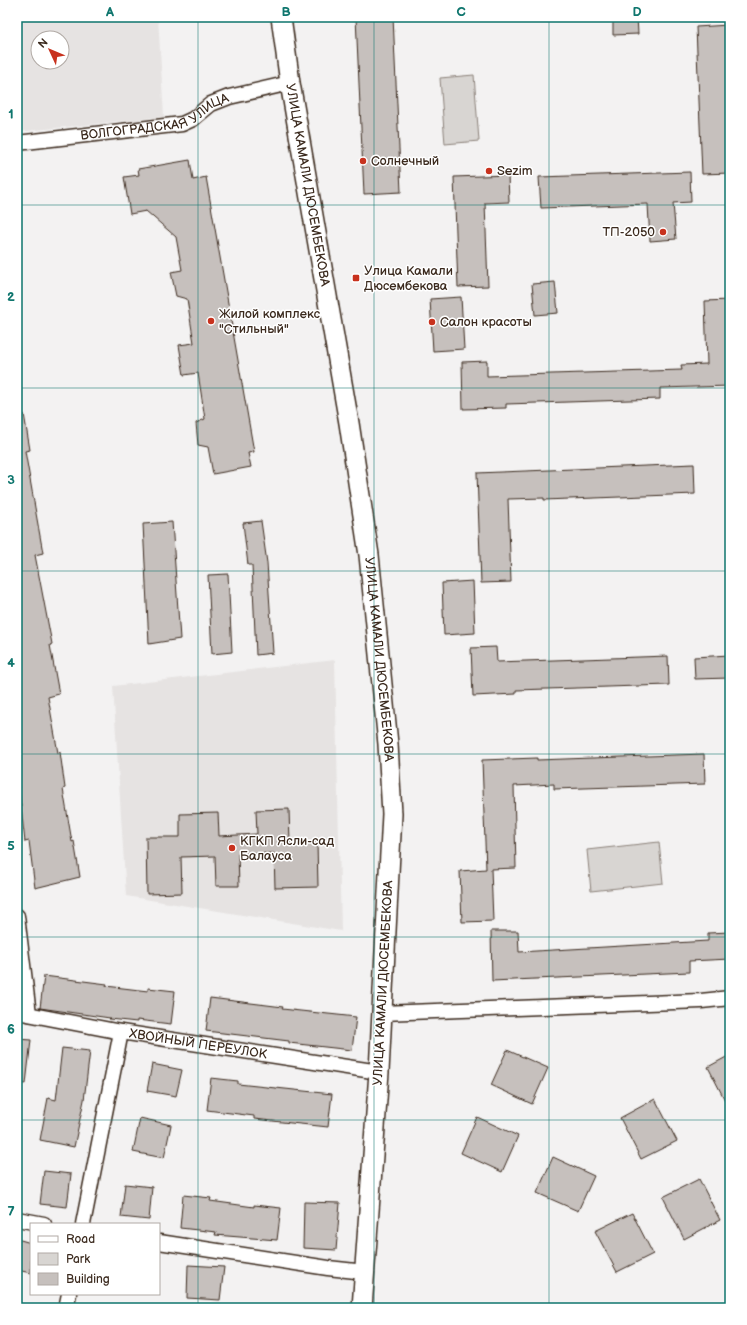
<svg xmlns="http://www.w3.org/2000/svg" width="747" height="1325" font-family="'Balsamiq Sans',sans-serif">
  <style>
    .built { fill: #e6e3e2; fill-rule: evenodd }
    .green { fill: #d8d5d2; stroke: #8a8078 }
    .building { fill: #c6c0bd; stroke: #3b2a1e }
    .lines { fill: none; stroke-linecap: round; stroke-linejoin: round }
    .minor-casing { stroke: #3b2a1e; stroke-width: 17 }
    .secondary-casing { stroke: #3b2a1e; stroke-width: 22 }
    .minor { stroke: #fff; stroke-width: 14 }
    .secondary { stroke: #fff; stroke-width: 19 }
    .grid { fill: none; stroke: #0f766e; stroke-width: 1; stroke-opacity: 0.55 }
    .poi-dot { fill: #c8321e; stroke: #fff; stroke-width: 1.5 }
    .labels { text-anchor: middle; dominant-baseline: central; stroke-width: 3; stroke-linejoin: round; paint-order: stroke }
    .street-label { font-size: 13px; fill: #3b2a1e; stroke: #fff }
    .poi-label { font-size: 13px; fill: #3b2a1e; stroke: #fff; text-anchor: start }
    .neatline { fill: none; stroke: #0f766e; stroke-width: 1.5 }
    .grid-label { font-size: 13px; text-anchor: middle; font-weight: bold; fill: #0f766e }
  </style>
  <rect width="100%" height="100%" fill="#f3f2f2"/>
  <filter id="ink" filterUnits="userSpaceOnUse"><feTurbulence type="fractalNoise" baseFrequency=".025" numOctaves="2"/><feDisplacementMap in="SourceGraphic" scale="8" xChannelSelector="R" yChannelSelector="G"/><feConvolveMatrix kernelMatrix="1 2 1 2 8 2 1 2 1" color-interpolation-filters="sRGB"/></filter>
  <g filter="url(#ink)">
    <path class="built" d="M 17,17 L 158,17 L 164,117 L 17,132 ZM 38,38 L 62,38 L 62,62 L 38,62 Z
      M 335,660 L 341,931 L 126,896 L 113,686 Z"/>
    <path class="green" d="M 474,75 L 479,141 L 445,144 L 440,78 Z
      M 659,842 L 663,883 L 591,891 L 587,850 Z"/>
    <path class="building" d="M 356,17 L 393,17 L 401,192 L 364,194 Z
      M 613,17 L 637,17 L 638,34 L 613,35 Z
      M 729,25 L 730,173 L 702,174 L 696,27 Z
      M 190,160 L 193,180 L 206,177 L 254,452 L 248,453 L 251,467 L 213,474 L 208,447 L 198,445 L 196,423 L 205,419 L 198,373 L 184,375 L 179,345 L 194,343 L 187,299 L 176,296 L 171,272 L 182,270 L 176,237 L 146,211 L 130,214 L 124,177 L 139,175 L 138,169 Z
      M 690,172 L 691,202 L 673,203 L 676,239 L 650,241 L 648,204 L 541,208 L 539,177 Z
      M 508,175 L 509,202 L 485,203 L 488,286 L 458,287 L 454,177 Z
      M 555,282 L 558,313 L 535,315 L 532,284 Z
      M 461,297 L 464,349 L 433,351 L 430,299 Z
      M 730,300 L 730,386 L 660,388 L 660,399 L 506,404 L 506,408 L 463,409 L 462,362 L 487,361 L 487,376 L 682,370 L 681,365 L 707,364 L 705,301 Z
      M 24,414 L 30,450 L 25,451 L 43,553 L 35,555 L 52,644 L 50,645 L 59,694 L 48,697 L 58,753 L 60,752 L 65,788 L 63,789 L 72,842 L 74,841 L 80,877 L 35,888 L 29,841 L 25,842 L 17,772 L 17,415 Z
      M 694,464 L 695,494 L 544,500 L 544,498 L 508,499 L 511,582 L 481,583 L 477,473 Z
      M 261,521 L 267,563 L 273,653 L 256,655 L 252,565 L 248,565 L 243,523 Z
      M 172,522 L 180,639 L 149,644 L 143,524 Z
      M 228,574 L 232,652 L 212,654 L 208,575 Z
      M 473,581 L 475,633 L 444,635 L 442,583 Z
      M 496,647 L 497,662 L 668,656 L 669,685 L 516,690 L 516,694 L 473,696 L 471,648 Z
      M 730,655 L 730,678 L 695,679 L 694,657 Z
      M 704,754 L 705,784 L 554,789 L 554,784 L 514,786 L 516,868 L 491,869 L 493,921 L 462,922 L 460,871 L 486,869 L 482,760 L 537,758 L 537,760 Z
      M 289,809 L 290,843 L 317,843 L 318,887 L 275,888 L 274,853 L 238,854 L 239,886 L 216,886 L 215,856 L 181,857 L 182,893 L 147,894 L 146,837 L 180,837 L 180,814 L 218,813 L 219,836 L 257,834 L 256,810 Z
      M 491,931 L 518,931 L 519,952 L 708,941 L 708,933 L 730,932 L 730,959 L 689,961 L 689,972 L 492,981 Z
      M 44,976 L 107,984 L 106,986 L 148,991 L 148,988 L 175,991 L 171,1024 L 137,1020 L 137,1022 L 109,1019 L 110,1018 L 40,1008 Z
      M 210,998 L 283,1007 L 282,1009 L 356,1017 L 352,1050 L 289,1043 L 289,1041 L 206,1031 Z
      M 17,1039 L 31,1040 L 26,1084 L 17,1083 Z
      M 62,1048 L 90,1051 L 84,1100 L 74,1147 L 40,1140 L 48,1098 L 56,1100 Z
      M 507,1050 L 548,1068 L 532,1104 L 491,1085 Z
      M 730,1055 L 730,1110 L 708,1067 Z
      M 152,1064 L 182,1070 L 176,1096 L 147,1091 Z
      M 211,1078 L 238,1081 L 238,1084 L 332,1094 L 328,1127 L 254,1119 L 254,1116 L 207,1110 Z
      M 655,1099 L 677,1141 L 641,1159 L 620,1118 Z
      M 477,1117 L 518,1136 L 502,1172 L 461,1153 Z
      M 140,1118 L 171,1125 L 164,1158 L 133,1152 Z
      M 553,1157 L 594,1176 L 578,1211 L 537,1193 Z
      M 44,1171 L 71,1174 L 67,1207 L 40,1204 Z
      M 699,1179 L 720,1220 L 684,1239 L 663,1197 Z
      M 125,1184 L 152,1187 L 149,1220 L 121,1217 Z
      M 183,1195 L 211,1198 L 210,1201 L 254,1207 L 254,1205 L 281,1208 L 277,1240 L 215,1235 L 216,1232 L 180,1228 Z
      M 304,1202 L 340,1203 L 336,1250 L 303,1248 Z
      M 632,1213 L 653,1254 L 617,1272 L 595,1231 Z
      M 17,1239 L 31,1243 L 31,1273 L 17,1270 Z
      M 188,1265 L 224,1267 L 220,1300 L 187,1298 Z"/>
    <g class="lines">
      <g class="minor-casing">
        <g id="minor">
          <path id="s1" d="M 17,143 L 182,124 L 193,119 L 211,104 L 229,97 L 290,83"/>
          <path d="M 17,916 L 29,1014"/>
          <path id="s2" d="M 17,1012 L 121,1032 L 379,1072"/>
          <path d="M 382,1013 L 701,1001 L 730,998"/>
          <path d="M 17,1219 L 44,1224"/>
          <path d="M 83,1224 L 121,1032"/>
          <path d="M 159,1242 L 328,1268 L 365,1272"/>
          <path d="M 66,1308 L 69,1294"/>
        </g>
      </g>
      <g class="secondary-casing">
        <g id="secondary">
          <path id="s3" d="M 281,17 L 290,83 L 349,423 L 369,555 L 388,744 L 392,814 L 386,931 L 379,1072 L 362,1308"/>
        </g>
      </g>
      <use href="#minor" class="minor"/>
      <use href="#secondary" class="secondary"/>
    </g>
  </g>
  <path class="grid" d="M 198,17 L 198,1308M 374,17 L 374,1308M 549,17 L 549,1308M 17,205 L 730,205M 17,388 L 730,388M 17,571 L 730,571M 17,754 L 730,754M 17,937 L 730,937M 17,1120 L 730,1120"/>
  <g class="poi-dot">
    <circle cx="363" cy="161" r="4"/>
    <circle cx="489" cy="171" r="4"/>
    <circle cx="663" cy="232" r="4"/>
    <rect x="352" y="274" width="8" height="8" rx="2"/>
    <circle cx="211" cy="321" r="4"/>
    <circle cx="432" cy="322" r="4"/>
    <circle cx="232" cy="848" r="4"/>
  </g>
  <g class="labels">
    <g class="street-label">
      <text stroke="none"><textPath href="#s1" startOffset="142">ВОЛГОГРАДСКАЯ УЛИЦА</textPath></text>
      <text stroke="none"><textPath href="#s3" startOffset="170">УЛИЦА КАМАЛИ ДЮСЕМБЕКОВА</textPath></text>
      <text stroke="none"><textPath href="#s3" startOffset="650">УЛИЦА КАМАЛИ ДЮСЕМБЕКОВА</textPath></text>
      <text transform="translate(383 983) rotate(-87)">УЛИЦА КАМАЛИ ДЮСЕМБЕКОВА</text>
      <text stroke="none"><textPath href="#s2" startOffset="184">ХВОЙНЫЙ ПЕРЕУЛОК</textPath></text>
    </g>
    <g class="poi-label">
      <text x="371" y="161">Солнечный</text>
      <text x="497" y="171">Sezim</text>
      <text x="655" y="232" text-anchor="end">ТП-2050</text>
      <text x="364" y="271">Улица Камали<tspan x="364" dy="15">Дюсембекова</tspan></text>
      <text x="219" y="314">Жилой комплекс<tspan x="219" dy="15">"Стильный"</tspan></text>
      <text x="440" y="322">Салон красоты</text>
      <text x="240" y="841">КГКП Ясли-сад<tspan x="240" dy="15">Балауса</tspan></text>
    </g>
  </g>
  <rect width="747" height="1325" fill="none" stroke="#fff" stroke-width="44"/>
  <rect x="30" y="1223" width="130" height="72" fill="#ffffff" stroke="#b1aaa5"/>
  <rect x="38" y="1236" width="20" height="6" fill="#ffffff" stroke="#b1aaa5"/>
  <text x="66" y="1243" font-size="12" fill="#3b2a1e">Road</text>
  <rect x="38" y="1253" width="20" height="12" fill="#d8d5d2" stroke="#b1aaa5"/>
  <text x="66" y="1263" font-size="12" fill="#3b2a1e">Park</text>
  <rect x="38" y="1273" width="20" height="12" fill="#c6c0bd" stroke="#b1aaa5"/>
  <text x="66" y="1283" font-size="12" fill="#3b2a1e">Building</text>
  <g transform="translate(50 50) rotate(314)"><circle r="19" fill="#ffffff" stroke="#b1aaa5"/>
  <path d="M0-3L7 15L0 10L-7 15Z" fill="#c8321e"/>
  <text y="-6" font-size="11" font-weight="bold" text-anchor="middle" fill="#3b2a1e">N</text>
  </g>
  <rect x="22" y="22" width="703" height="1281" class="neatline"/>
  <g class="grid-label">
    <text x="110" y="16">A</text>
    <text x="286" y="16">B</text>
    <text x="461" y="16">C</text>
    <text x="637" y="16">D</text>
    <text x="11" y="118">1</text>
    <text x="11" y="301">2</text>
    <text x="11" y="484">3</text>
    <text x="11" y="667">4</text>
    <text x="11" y="850">5</text>
    <text x="11" y="1033">6</text>
    <text x="11" y="1216">7</text>
  </g>
</svg>
